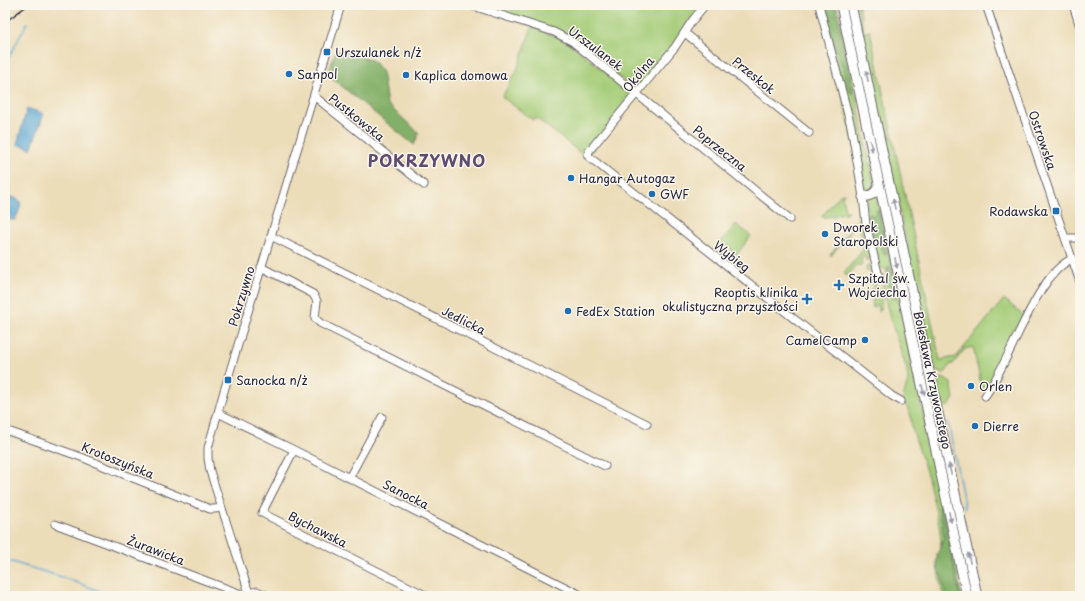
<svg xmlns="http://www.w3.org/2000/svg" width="1085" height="601" font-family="'Playpen Sans',sans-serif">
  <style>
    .green { fill: #a4cc77; stroke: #637759 }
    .forest { fill: #83b068; stroke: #526952 }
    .water { fill: #59a4d1; stroke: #3e6386 }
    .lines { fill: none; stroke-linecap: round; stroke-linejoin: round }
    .stream { stroke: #59a4d1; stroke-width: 1.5 }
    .minor-casing { stroke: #696367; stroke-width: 9 }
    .major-casing { stroke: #696367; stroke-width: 11 }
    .minor { stroke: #fff; stroke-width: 7 }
    .major { stroke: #fff; stroke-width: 9 }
    .rail { stroke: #22223b; stroke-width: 1.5 }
    .oneway { fill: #9c9ca7 }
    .poi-dot { fill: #1f6fb2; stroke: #fbf7ec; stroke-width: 1.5 }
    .labels { text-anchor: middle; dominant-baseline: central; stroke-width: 3; stroke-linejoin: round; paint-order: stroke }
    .street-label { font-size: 12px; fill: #22223b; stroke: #fbf7ec }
    .poi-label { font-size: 12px; fill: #22223b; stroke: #fbf7ec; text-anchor: start }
    .district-label { font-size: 16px; font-weight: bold; letter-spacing: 1px; fill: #5e4b6f; stroke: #fbf7ec }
  </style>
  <rect width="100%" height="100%" fill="#fbf7ec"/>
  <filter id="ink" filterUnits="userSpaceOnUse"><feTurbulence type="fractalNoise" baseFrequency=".025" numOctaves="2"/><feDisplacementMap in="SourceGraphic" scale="8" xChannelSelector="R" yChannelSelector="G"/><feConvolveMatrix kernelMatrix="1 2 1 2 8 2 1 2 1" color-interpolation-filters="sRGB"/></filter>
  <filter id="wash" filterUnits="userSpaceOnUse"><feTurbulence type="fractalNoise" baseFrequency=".012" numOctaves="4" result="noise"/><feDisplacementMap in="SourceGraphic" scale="16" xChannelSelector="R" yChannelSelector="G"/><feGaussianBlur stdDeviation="0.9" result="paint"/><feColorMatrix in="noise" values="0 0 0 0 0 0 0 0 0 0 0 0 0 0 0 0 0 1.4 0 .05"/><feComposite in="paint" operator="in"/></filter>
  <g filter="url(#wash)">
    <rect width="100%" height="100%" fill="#ecddb9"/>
    <path class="green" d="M 475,5 L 703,5 L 686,31 L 638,88 L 634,89 L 576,42 Z
      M 821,5 L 837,5 L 874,182 L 875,186 L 872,191 L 865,192 Z
      M 844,5 L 849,5 L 975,596 L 970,596 Z
      M 856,5 L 859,5 L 864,32 L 870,31 L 940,360 L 956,357 L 1004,299 L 1025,317 L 986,391 L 982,389 L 973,347 L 965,349 L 952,365 L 951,363 C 948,367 948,371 944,373 L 937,371 L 933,365 L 905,237 Z
      M 532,27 L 567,41 L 631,93 L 631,97 L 586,159 L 578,151 L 535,117 L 533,120 L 502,97 L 517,70 Z
      M 876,192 L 962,596 L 943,596 L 937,565 L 941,540 L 939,525 L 928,478 L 912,428 L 910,413 L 903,400 L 904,394 L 908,381 L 907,370 L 889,315 L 882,285 L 888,284 L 887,270 L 878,266 L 866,203 Z
      M 845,193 L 842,195 L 845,210 L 848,211 L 846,213 C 838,213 832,218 822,217 L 822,216 L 840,195 Z
      M 859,218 L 862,218 L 871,256 L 869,260 L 866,261 L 865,256 L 861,257 L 862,264 L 860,266 L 857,264 L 847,277 L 844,273 L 863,250 C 866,241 862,232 855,226 L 831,256 L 830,255 L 859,219 Z
      M 736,224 L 751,236 L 730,263 L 719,255 L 721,253 L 727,256 L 732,249 L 727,246 L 725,247 L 720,243 Z
      M 868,265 L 871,265 L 874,268 L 873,276 L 876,286 L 878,286 C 879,294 885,306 879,312 L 877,304 L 873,308 L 872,300 L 876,299 L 874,290 L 870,291 L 870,290 L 874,289 L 872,280 L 868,281 L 868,280 L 872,279 L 870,271 L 866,271 L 866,267 Z
      M 943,378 L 951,383 L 954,398 L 950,405 L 947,407 L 942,404 L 938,385 L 938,380 Z"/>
    <path class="forest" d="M 825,5 L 835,5 L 852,86 L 853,94 L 848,90 L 842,65 L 835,49 L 828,21 Z
      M 342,49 L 372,60 L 382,72 L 387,104 L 419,133 L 414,145 L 328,75 L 335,52 Z
      M 878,209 L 881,227 L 887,253 L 886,255 L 884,254 L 880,242 L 871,235 L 867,215 L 870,214 L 874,216 Z
      M 889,266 C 894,275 897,287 897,297 L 896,298 L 893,298 C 889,289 883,275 889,266 Z
      M 940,506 L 945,523 L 960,596 L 946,596 L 942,577 L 938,571 L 937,565 L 937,555 L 944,538 L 939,507 Z"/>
    <path class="water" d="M 27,108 L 44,114 L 31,149 L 17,144 Z
      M 5,194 L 19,200 L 21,202 L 19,211 L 15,220 L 10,220 L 5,218 Z"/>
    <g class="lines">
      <path class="stream" d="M 5,65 L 27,23
        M 948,422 L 965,508
        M 5,560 L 62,577 L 113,596"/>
    </g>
  </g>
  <g filter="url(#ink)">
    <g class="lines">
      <g class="minor-casing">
        <path id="minor" d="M 470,5 L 554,32 L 573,42 L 790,219
          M 705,5 L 692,21 L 675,47 L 589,151 L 588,156 L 892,396 L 901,401
          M 819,5 L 851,126 L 863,197 L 866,224 L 879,277
          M 986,5 L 1080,282
          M 1073,5 L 1080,27
          M 685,33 L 809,133
          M 314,96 L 424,185
          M 271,236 L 647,424
          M 1065,238 L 1080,238
          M 261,267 L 313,294 L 317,301 L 315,318 L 320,323 L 605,466
          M 985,396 C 1010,363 1036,274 1072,259
          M 218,413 L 294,450 L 583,596
          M 5,430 L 81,457 L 210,509 L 214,509 L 222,508
          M 294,450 L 262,513 L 427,596
          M 349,478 L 382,417
          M 55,524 L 241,594 L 246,594 L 257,591 L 268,596
          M 250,596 L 210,471 L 208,458 L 208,448 L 224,391 L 341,5"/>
      </g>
      <g class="major-casing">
        <path id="major" d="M 841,5 L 967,596
          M 851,5 L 977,596
          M 863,197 C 871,196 878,192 879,184"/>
      </g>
      <use href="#minor" class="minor"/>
      <use href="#major" class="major"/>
      <path class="rail" d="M 5,22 L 28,5"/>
    </g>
    <defs><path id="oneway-solid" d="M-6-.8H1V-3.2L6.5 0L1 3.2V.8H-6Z"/></defs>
    <g class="oneway">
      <use href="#oneway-solid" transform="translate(867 76) rotate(-102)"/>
      <use href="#oneway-solid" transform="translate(871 146) rotate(78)"/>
      <use href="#oneway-solid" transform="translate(894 204) rotate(-102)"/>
      <use href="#oneway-solid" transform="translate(896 263) rotate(78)"/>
      <use href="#oneway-solid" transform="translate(923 390) rotate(78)"/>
      <use href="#oneway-solid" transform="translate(950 469) rotate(-102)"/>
      <use href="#oneway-solid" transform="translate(950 517) rotate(78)"/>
      <use href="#oneway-solid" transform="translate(969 558) rotate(-102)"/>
    </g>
  </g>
  <g class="poi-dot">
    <rect x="323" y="48" width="8" height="8" rx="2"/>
    <circle cx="289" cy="74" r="4"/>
    <circle cx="406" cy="75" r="4"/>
    <circle cx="571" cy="178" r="4"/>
    <circle cx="652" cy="194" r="4"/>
    <rect x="1052" y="207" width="8" height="8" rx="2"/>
    <circle cx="825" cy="234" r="4"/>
    <path d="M837 279h4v4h4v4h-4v4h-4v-4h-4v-4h4z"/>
    <path d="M805 293h4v4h4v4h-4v4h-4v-4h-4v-4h4z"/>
    <circle cx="568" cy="311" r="4"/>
    <circle cx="865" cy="340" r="4"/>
    <rect x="224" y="376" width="8" height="8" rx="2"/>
    <circle cx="971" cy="386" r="4"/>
    <circle cx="975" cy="426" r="4"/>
  </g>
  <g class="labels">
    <g class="street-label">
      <text transform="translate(596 48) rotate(37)">Urszulanek</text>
      <text transform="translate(638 74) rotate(-51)">Okólna</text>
      <text transform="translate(754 75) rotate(39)">Przeskok</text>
      <text transform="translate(357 117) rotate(39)">Pustkowska</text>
      <text transform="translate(1043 140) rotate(71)">Ostrowska</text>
      <text transform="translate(720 148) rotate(39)">Poprzeczna</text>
      <text transform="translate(732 256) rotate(38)">Wybieg</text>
      <text transform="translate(241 296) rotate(-73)">Pokrzywno</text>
      <text transform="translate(464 320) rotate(27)">Jedlicka</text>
      <text transform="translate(933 380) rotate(78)">Bolesława Krzywoustego</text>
      <text transform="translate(118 460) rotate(22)">Krotoszyńska</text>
      <text transform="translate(406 494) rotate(27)">Sanocka</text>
      <text transform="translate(318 529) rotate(27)">Bychawska</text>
      <text transform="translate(156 550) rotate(21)">Żurawicka</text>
    </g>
    <g class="poi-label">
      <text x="335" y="52">Urszulanek n/ż</text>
      <text x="297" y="74">Sanpol</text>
      <text x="414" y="75">Kaplica domowa</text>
      <text x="579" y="178">Hangar Autogaz</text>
      <text x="660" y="194">GWF</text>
      <text x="1048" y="211" text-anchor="end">Rodawska</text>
      <text x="833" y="227">Dworek<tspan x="833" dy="14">Staropolski</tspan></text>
      <text x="848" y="278">Szpital św.<tspan x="848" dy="14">Wojciecha</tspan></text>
      <text x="798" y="292" text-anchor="end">Reoptis klinika<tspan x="798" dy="14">okulistyczna przyszłości</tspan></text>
      <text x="576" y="311">FedEx Station</text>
      <text x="857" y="340" text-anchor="end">CamelCamp</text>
      <text x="236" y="380">Sanocka n/ż</text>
      <text x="979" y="386">Orlen</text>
      <text x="983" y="426">Dierre</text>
    </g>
    <g class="district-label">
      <text x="427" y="160">POKRZYWNO</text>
    </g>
  </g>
  <rect width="1085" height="601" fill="none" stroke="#fbf7ec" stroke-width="20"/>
</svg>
